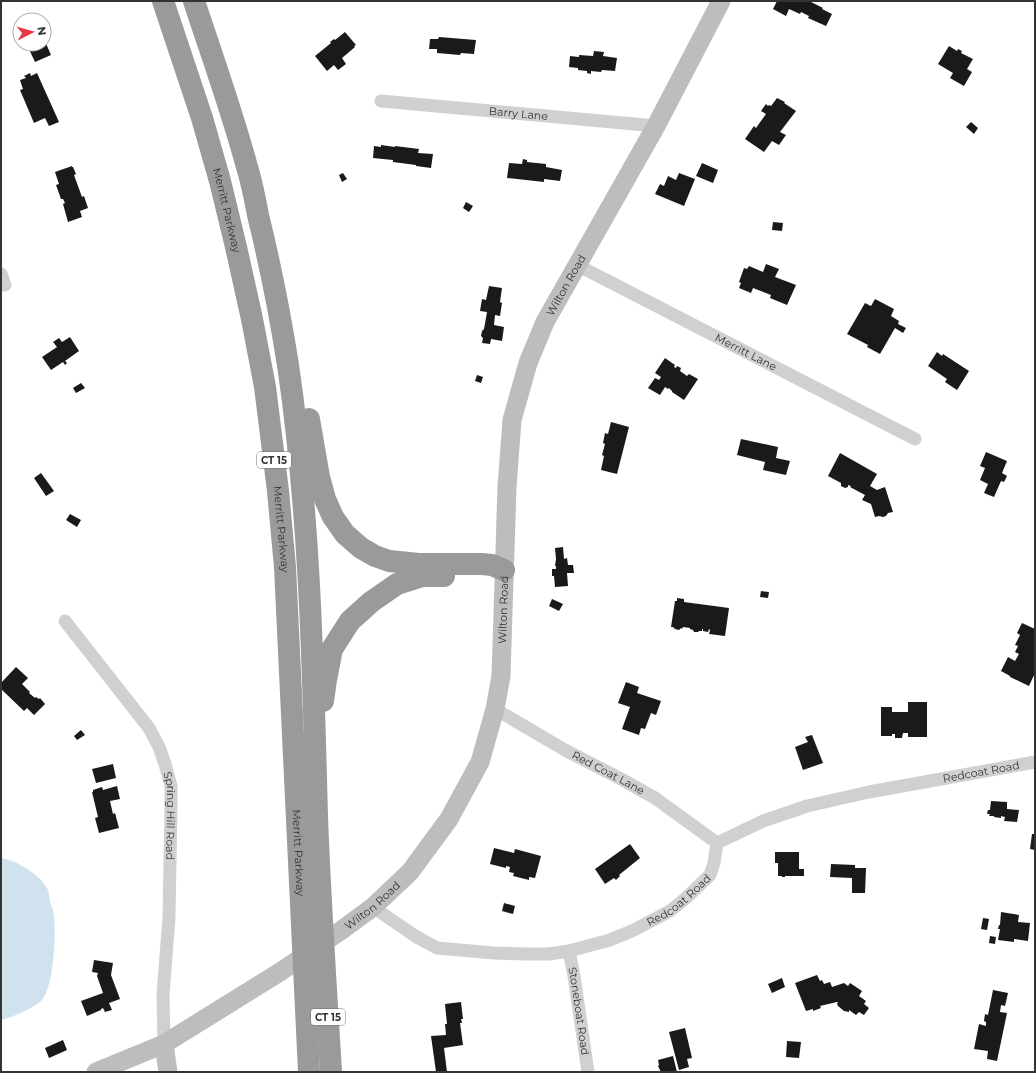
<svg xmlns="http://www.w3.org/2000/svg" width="1036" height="1073" font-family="Montserrat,sans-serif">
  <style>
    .water { fill: #cfe2ee }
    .building { fill: #1a1a1a }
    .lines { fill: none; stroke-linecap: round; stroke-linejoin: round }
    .minor { stroke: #d0d0d0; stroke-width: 13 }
    .secondary { stroke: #bdbdbd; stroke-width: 19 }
    .motorway { stroke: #9a9a9a; stroke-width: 22 }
    .labels { text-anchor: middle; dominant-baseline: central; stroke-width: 4; stroke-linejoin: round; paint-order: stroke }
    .shield { fill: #fff; stroke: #707070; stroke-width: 1 }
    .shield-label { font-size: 10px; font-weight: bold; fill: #333 }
    .street-label { font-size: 11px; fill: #333; stroke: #fff }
  </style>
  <rect width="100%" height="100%" fill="#fff"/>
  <path class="water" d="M 1,858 C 16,860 41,875 48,890 C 49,893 49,898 50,902 C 51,905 52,907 53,910 C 57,928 54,986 42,1000 C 33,1009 13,1017 1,1020 Z"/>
  <path class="building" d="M 777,1 L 809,1 L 823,8 L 822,9 L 832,14 L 826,26 L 808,18 L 809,16 L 801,12 L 800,14 L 789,9 L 786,16 L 773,9 Z
    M 345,32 L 356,45 L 354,46 L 355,47 L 342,58 L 346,64 L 338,70 L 334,65 L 327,71 L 315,56 L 331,43 L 330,42 L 334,39 L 335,40 Z
    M 439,37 L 476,40 L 474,54 L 461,53 L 460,55 L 437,53 L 437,49 L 429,49 L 430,39 L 438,39 Z
    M 44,39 L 51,55 L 35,62 L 28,47 L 36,44 L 44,44 Z
    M 949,46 L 957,51 L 958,49 L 962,51 L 961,53 L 973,59 L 967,69 L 972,72 L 964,86 L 950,78 L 953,73 L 938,64 Z
    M 594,51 L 604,52 L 603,56 L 617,58 L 615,71 L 602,70 L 601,72 L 591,71 L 591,74 L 587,73 L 587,71 L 578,70 L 578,68 L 569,67 L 570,56 L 579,57 L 579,55 L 593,56 Z
    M 30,73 L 31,76 L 37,73 L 59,122 L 49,126 L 45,118 L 34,123 L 20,90 L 23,89 L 20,80 L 26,78 L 24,76 Z
    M 777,98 L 785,102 L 784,103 L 796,111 L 780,132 L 786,135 L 779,145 L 772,141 L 764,152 L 745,139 L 754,126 L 756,128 L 766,114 L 761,111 L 766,104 L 768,106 L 769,105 L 771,106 Z
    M 971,122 L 978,128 L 974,134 L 966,127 Z
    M 381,145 L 395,147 L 395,146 L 419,149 L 418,153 L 433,154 L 431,168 L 416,166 L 416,165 L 393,162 L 393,160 L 373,158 L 374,146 L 381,147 Z
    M 523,159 L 527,160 L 527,162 L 546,164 L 546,167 L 562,170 L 560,181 L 544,179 L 544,182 L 507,178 L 509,163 L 522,164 Z
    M 702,163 L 718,170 L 713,183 L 696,176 Z
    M 72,166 L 72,167 L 73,167 L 76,174 L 74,175 L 82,197 L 84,196 L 88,208 L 80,211 L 82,217 L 68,222 L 63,204 L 65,203 L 63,199 L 61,199 L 56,185 L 59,184 L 55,172 Z
    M 343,173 L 347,179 L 342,182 L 339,175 Z
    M 679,173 L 695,179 L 684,206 L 655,194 L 660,184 L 664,186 L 668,176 L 676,180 Z
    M 466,202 L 473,206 L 469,212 L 463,208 Z
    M 773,222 L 783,223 L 782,231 L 772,230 Z
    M 766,264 L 779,269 L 775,277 L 796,285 L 787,305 L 770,298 L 771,295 L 753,288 L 751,293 L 739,288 L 741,283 L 739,282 L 744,268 L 747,269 L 749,266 L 763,272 Z
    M 489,286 L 502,288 L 500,302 L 502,303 L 500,316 L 495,315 L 494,325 L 504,327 L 502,341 L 491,339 L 490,344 L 482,343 L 483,338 L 481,336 L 482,331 L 484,329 L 487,312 L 480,311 L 482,299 L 486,300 Z
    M 875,299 L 894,309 L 891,316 L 899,321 L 898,324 L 906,328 L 903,333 L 895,328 L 880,354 L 867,347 L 868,345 L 847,334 L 865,303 L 871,306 Z
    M 70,337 L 79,351 L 65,361 L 67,363 L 65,365 L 63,362 L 51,370 L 42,357 L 57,347 L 53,342 L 59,338 L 62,342 Z
    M 937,352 L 942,356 L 943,354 L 969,371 L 957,390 L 945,382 L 947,379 L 928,366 Z
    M 665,358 L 675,365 L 674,367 L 676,368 L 677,366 L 681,368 L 680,371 L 687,376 L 689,374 L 698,379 L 684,400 L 672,392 L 672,391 L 669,388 L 668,389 L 665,387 L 660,395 L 648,388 L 655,378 L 659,380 L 661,377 L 655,373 Z
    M 477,375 L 483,377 L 481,383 L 475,381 Z
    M 81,383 L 85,388 L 76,393 L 73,388 Z
    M 611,422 L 629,427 L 617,474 L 601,470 L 604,456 L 602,455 L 605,444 L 603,443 L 605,433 L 608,434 Z
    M 741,439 L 778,447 L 776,458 L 790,461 L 786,475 L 763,470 L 765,462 L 737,455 Z
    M 986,452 L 1007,461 L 1002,473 L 1007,476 L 1004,482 L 1001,481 L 994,497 L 984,493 L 988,484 L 980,480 L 985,468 L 980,466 Z
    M 840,453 L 877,474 L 870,486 L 877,490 L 885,487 L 893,512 L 888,513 L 886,516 L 883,517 L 879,516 L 875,517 L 871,504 L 862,500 L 865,495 L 850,487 L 851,486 L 848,485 L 848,487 L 845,488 L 841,486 L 841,483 L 828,476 Z
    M 41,473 L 54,491 L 46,496 L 34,478 Z
    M 70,514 L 81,520 L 77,527 L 66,520 Z
    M 563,547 L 564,559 L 567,558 L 568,565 L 573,565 L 574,573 L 567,573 L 568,586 L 555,587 L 554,576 L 552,576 L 552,569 L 556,569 L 556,566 L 555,566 L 556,559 L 555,548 Z
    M 761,591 L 769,592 L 768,598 L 760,597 Z
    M 677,598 L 684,599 L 684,602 L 729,608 L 725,636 L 709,634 L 710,630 L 709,629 L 708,632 L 703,631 L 703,629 L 702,629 L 702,631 L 699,631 L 698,632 L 694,632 L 693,630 L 690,629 L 690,628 L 683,627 L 682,629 L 681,628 L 679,630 L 675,629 L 673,627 L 671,627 L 675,601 L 677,601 Z
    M 552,599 L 563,604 L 559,611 L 549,606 Z
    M 1022,623 L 1035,629 L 1035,669 L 1034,672 L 1035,673 L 1029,686 L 1010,677 L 1010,676 L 1001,671 L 1008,657 L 1015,661 L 1019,654 L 1015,652 L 1018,646 L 1015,645 L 1020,635 L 1017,633 Z
    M 16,667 L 28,678 L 22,684 L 30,692 L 29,693 L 35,698 L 36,697 L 39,699 L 40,698 L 45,704 L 34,715 L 27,708 L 24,711 L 1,689 L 1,683 Z
    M 626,682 L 639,687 L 637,693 L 661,701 L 656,715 L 651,713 L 645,729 L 641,728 L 639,735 L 622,729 L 630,707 L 618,703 Z
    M 908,702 L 927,702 L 927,737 L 908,737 L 908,733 L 903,733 L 902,738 L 895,738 L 895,734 L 892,734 L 892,736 L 881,736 L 881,707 L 892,707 L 892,712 L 908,712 Z
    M 81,730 L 85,735 L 77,740 L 74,736 Z
    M 812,735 L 823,763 L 803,770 L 795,747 L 808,742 L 805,737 Z
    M 113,764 L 116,778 L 96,783 L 92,769 Z
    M 117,786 L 120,799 L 110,801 L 113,814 L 115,813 L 119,828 L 99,833 L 95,818 L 98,817 L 92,792 L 93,792 L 93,790 L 102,787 L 103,790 Z
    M 991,801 L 1007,802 L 1007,809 L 1019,810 L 1017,822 L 1004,821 L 1005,817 L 1001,816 L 1001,818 L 994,817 L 994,816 L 989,816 L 990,814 L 987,814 L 988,810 L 990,810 Z
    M 1032,834 L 1035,834 L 1035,850 L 1030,849 Z
    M 630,844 L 640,858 L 619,875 L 620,876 L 616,880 L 614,878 L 605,884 L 595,869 Z
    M 494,848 L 514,853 L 515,849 L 541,856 L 535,878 L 529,877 L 529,880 L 513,876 L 514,873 L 509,872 L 510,867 L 506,866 L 506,868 L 490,864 Z
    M 775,852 L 799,852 L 799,869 L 804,869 L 804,876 L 785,876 L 785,877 L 782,877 L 782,876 L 778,876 L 778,863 L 775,863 Z
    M 831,864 L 855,865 L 855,868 L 866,868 L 865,893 L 852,893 L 852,878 L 830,877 Z
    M 504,903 L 515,906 L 513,914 L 502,911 Z
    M 1001,912 L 1019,915 L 1018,922 L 1030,923 L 1028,941 L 1014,939 L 1014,942 L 998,940 L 1000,929 L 998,929 L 999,925 L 1000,925 Z
    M 983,918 L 989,919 L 987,930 L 981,929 Z
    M 990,936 L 996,937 L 995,944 L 989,943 Z
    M 94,960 L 113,963 L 111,975 L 120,999 L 109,1003 L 112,1010 L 105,1012 L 103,1008 L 101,1009 L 101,1010 L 87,1016 L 81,1001 L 103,993 L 97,976 L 98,973 L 92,972 Z
    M 817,975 L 820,981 L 822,980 L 824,984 L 830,982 L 832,987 L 844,983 L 848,986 L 850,983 L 862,991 L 859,996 L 866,1001 L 864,1004 L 869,1008 L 864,1015 L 859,1012 L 856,1015 L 849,1010 L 849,1012 L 844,1011 L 838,1006 L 837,1004 L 838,1002 L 837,1002 L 820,1006 L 821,1008 L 813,1011 L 813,1009 L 806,1011 L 795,983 Z
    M 782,978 L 785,987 L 772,993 L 768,984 Z
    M 993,990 L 1008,993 L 1005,1006 L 1001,1005 L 1000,1012 L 1007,1013 L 997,1061 L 987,1059 L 988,1051 L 974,1049 L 979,1024 L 986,1026 L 986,1022 L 984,1021 L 985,1014 L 988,1015 Z
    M 461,1002 L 463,1019 L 461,1019 L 462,1023 L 460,1023 L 463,1045 L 444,1048 L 447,1072 L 436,1072 L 431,1036 L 446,1035 L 445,1024 L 447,1024 L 445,1004 Z
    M 685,1028 L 692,1058 L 687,1059 L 689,1067 L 679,1070 L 669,1032 Z
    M 63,1040 L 67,1050 L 49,1058 L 45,1048 Z
    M 787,1041 L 801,1042 L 799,1058 L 786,1057 Z
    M 673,1056 L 677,1072 L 661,1072 L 658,1066 L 659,1065 L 658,1060 Z"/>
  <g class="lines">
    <g class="minor">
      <path id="s1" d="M 381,101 L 656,126"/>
      <path id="s2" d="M 577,265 L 915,439"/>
      <path d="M 1,274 L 5,285"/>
      <path id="s3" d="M 65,621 L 149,728 L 159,747 L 165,764 L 171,786 L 171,806 L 169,917 L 163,995 L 164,1044"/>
      <path id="s4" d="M 495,709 L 565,750 L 623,780 L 655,798 L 717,843"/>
      <path id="s5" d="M 717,843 L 763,821 L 807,806 L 869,792 L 1035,762"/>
      <path id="s6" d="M 373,907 L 415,936 L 437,948 L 494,953 L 528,954 L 549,954 L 569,951 L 610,940 L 634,930 L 670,911 L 686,898 L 710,875 L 714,863 L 717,843"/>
      <path id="s7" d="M 569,951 L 574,976 L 588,1072"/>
    </g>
    <g class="secondary">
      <path d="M 164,1044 L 168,1072"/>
      <path id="s8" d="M 96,1072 L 164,1044 L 280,972 L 339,932 L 373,907 L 410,872 L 449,819 L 480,762 L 495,709 L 501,676 L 507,487 L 512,420 L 528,363 L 545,322 L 656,126 L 721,1"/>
    </g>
    <g class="motorway">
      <path id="s9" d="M 163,1 L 202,118 L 220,181 L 236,247 L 252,319 L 265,387 L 278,491 L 285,567 L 309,1072"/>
      <path d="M 194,1 C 212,56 232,111 247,167 C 252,183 255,199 258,215 C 270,264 280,314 288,365 C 310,514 313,666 317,816 C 320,901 326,987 331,1072"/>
      <path d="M 309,419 L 319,477 L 325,499 L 333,517 L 345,534 L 361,548 L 375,556 L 389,561 L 419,564 L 482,564 L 492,565 L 504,570"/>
      <path d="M 323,701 L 326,680 L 332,649 L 350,621 L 371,602 L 397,584 L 422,576 L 444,576"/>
    </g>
  </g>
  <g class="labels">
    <g class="shield">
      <rect x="257" y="452" width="34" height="16" rx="3"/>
      <rect x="311" y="1009" width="34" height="16" rx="3"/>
    </g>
    <g class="shield-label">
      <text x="274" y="460">CT 15</text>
      <text x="328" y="1017">CT 15</text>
    </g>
    <g class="street-label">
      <text stroke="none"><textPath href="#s1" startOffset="138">Barry Lane</textPath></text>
      <text stroke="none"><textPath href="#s9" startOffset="219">Merritt Parkway</textPath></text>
      <text stroke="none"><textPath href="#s8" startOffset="996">Wilton Road</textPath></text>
      <text stroke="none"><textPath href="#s2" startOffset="190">Merritt Lane</textPath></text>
      <text stroke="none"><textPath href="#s9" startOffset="543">Merritt Parkway</textPath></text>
      <text stroke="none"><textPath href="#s8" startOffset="660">Wilton Road</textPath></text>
      <text stroke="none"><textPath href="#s5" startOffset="275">Redcoat Road</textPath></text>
      <text stroke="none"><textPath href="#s4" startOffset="130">Red Coat Lane</textPath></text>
      <text stroke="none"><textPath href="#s3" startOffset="228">Spring Hill Road</textPath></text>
      <text stroke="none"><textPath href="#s9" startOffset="867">Merritt Parkway</textPath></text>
      <text stroke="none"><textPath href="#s6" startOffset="331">Redcoat Road</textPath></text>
      <text stroke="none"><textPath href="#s8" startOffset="324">Wilton Road</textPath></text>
      <text stroke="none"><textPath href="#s7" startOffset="61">Stoneboat Road</textPath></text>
    </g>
  </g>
  <rect width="1036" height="1073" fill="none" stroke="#333333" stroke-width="4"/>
  <g transform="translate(32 32) rotate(84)"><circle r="19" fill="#ffffff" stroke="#adadad"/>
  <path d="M0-3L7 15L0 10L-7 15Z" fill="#e63946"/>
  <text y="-6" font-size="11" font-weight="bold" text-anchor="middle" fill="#333333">N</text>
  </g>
</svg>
